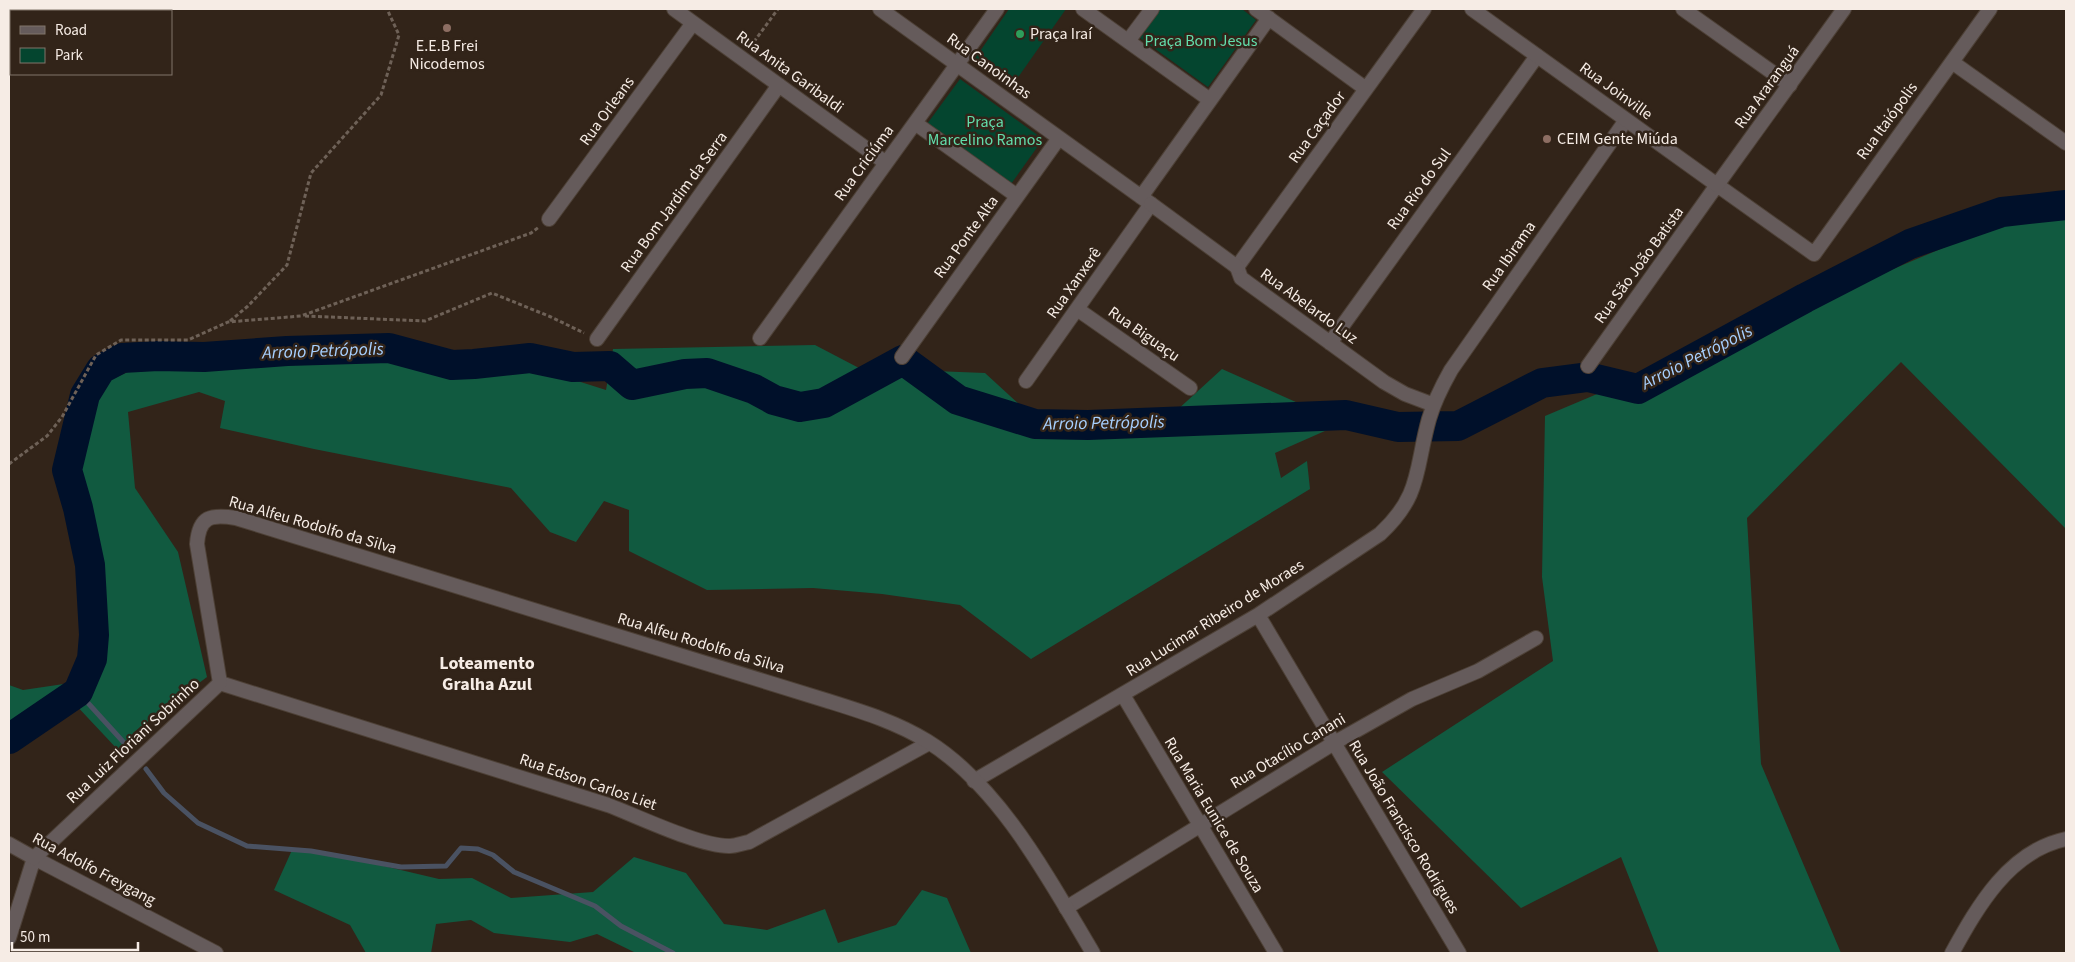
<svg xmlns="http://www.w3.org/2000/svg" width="2075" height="962" font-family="'Source Sans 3',sans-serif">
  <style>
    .green { fill: #04452f }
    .forest { fill: #115a40 }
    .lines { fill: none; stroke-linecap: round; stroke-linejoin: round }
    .stream { stroke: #4a5262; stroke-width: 5 }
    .river { stroke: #00102a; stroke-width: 30 }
    .minor-casing { stroke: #4d4036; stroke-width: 16 }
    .tertiary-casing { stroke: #4d4036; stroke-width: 16 }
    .path { stroke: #6e6157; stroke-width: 3; stroke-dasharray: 4 2.5; stroke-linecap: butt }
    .minor { stroke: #655b5b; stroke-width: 14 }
    .tertiary { stroke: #655b5b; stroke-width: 14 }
    .education-dot { fill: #8d6e63; stroke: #322419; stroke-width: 2 }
    .leisure-dot { fill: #2e9e5b; stroke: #322419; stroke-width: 2 }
    .labels { text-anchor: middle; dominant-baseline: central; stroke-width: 5; stroke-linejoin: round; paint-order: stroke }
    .poi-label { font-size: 16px; fill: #f6ece5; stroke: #322419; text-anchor: start }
    .park-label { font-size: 16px; fill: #63ddab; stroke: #322419 }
    .street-label { font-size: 16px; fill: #f6ece5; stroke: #322419 }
    .water-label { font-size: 18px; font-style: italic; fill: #a7d0ff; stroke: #322419 }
    .neighbourhood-label { font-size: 18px; font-weight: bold; fill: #f6ece5; stroke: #322419 }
  </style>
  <rect width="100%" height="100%" fill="#322419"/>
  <path class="green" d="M 1009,9 L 1066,9 L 1012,86 L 974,60 Z
    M 1160,9 L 1242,9 L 1256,20 L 1208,87 L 1140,38 Z
    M 960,79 L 1043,139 L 1011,184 L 927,124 Z"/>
  <path class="forest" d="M 2066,196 L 2066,529 L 1901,362 L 1747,518 L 1761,764 L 1841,953 L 1659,953 L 1621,857 L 1521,908 L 1382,772 L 1553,661 L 1542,577 L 1545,416 Z
    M 815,345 L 859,368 L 985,373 L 1031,415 L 1175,412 L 1222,369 L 1343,423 L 1275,453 L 1281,478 L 1307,461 L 1310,489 L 1031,659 L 960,605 L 882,594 L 813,588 L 707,590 L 629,551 L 629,510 L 604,501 L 576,542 L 550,532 L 511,488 L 314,449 L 220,428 L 225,401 L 199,392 L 128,412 L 135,488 L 178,552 L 207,677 L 134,732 L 119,751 L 73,702 L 52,716 L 9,753 L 9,685 L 23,690 L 91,680 L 101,653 L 82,538 L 69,496 L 94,387 L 148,363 L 255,363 L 322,356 L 421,361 L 453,372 L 530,366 L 606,390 L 613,349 Z
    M 292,850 L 316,850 L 439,879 L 472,878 L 511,898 L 593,892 L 634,857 L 686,873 L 724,924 L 767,930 L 825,909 L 838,943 L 896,925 L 922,890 L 947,898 L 971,953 L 636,953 L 597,934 L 570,942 L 494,933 L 471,920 L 436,924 L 431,953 L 366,953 L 350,925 L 274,890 Z"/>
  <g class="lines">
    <path class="stream" d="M 78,692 L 127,746
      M 146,769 L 164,793 L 198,823 L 247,846 L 311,851 L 401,867 L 446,866 L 461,848 L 478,849 L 493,855 L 514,872 L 595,906 L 621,926 L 673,953"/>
    <path class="river" d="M 9,739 L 78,692 L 92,659 L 94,635 L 90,565 L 78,508 L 67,470 L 85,395 L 101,369 L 122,358 L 158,356 L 204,357 L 287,351 L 389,348 L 452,365 L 474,364 L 530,358 L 573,367 L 610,366 L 632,385 L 685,374 L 707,373 L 754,389 L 774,400 L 800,407 L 824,403 L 903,360 L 958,400 L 1035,424 L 1088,425 L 1346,415 L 1398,427 L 1458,426 L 1542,383 L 1588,377 L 1638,389 L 1805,298 L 1910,244 L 2002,212 L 2066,205"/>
    <g class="minor-casing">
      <path id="minor" d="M 674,9 L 886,163
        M 880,9 L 1151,204 L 1026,381
        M 1083,9 L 1210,100
        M 1256,9 L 1366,89
        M 1424,9 L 1237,267 L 1241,278 L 1384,382 L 1405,394 L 1434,405
        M 1683,9 L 1790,85
        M 1128,41 L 1152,9
        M 1952,62 L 2066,143
        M 915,123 L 1017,196
        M 1141,197 L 1269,18
        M 549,219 L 693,23
        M 1077,309 L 1190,388
        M 760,338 L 997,9
        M 597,339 L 779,85
        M 1330,343 L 1537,56
        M 902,357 L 1059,138
        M 1588,366 L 1717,185 L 1814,254 L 1990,9
        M 1258,615 L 1459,953
        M 220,683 L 608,805 C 637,816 701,847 730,846 C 736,846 743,843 749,842 L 929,743
        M 1123,695 L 1276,953
        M 974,781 L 1258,615 L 1380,534 C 1422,495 1415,469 1429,419 C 1434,402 1442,386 1451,370 L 1626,120
        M 1066,908 L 1334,743 L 1412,699 L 1478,671 L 1536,638
        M 9,938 L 34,858 L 216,953"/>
    </g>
    <g class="tertiary-casing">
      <path id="tertiary" d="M 1472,9 L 1717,185 L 1844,9
        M 1151,204 L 1237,267
        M 9,844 L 34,858 L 220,683 L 197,544 C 199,516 211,514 236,518 L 828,701 C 863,712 896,722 927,741 C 1000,786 1050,881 1093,953
        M 1952,953 C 1978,906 2009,851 2066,839"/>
    </g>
    <path class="path" d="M 750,47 L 778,9
      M 305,316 L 425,321 L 492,293 L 551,317 L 584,333
      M 230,321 L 248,306 L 287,265 L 311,173 L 381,95 L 399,35 L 387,9
      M 9,464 L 47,436 L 62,417 L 96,355 L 121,340 L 188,340 L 228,322 L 301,316 L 531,233 L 539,227"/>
    <use href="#minor" class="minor"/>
    <use href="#tertiary" class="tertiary"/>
  </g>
  <g class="education-dot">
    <circle cx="447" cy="28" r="5"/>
    <circle cx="1547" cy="139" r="5"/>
  </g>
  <circle class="leisure-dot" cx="1020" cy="34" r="5"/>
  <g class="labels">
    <g class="poi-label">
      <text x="1030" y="34">Praça Iraí</text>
      <text x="447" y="46" text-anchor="middle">E.E.B Frei<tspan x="447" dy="18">Nicodemos</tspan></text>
      <text x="1557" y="139">CEIM Gente Miúda</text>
    </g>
    <g class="park-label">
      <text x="1201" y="41">Praça Bom Jesus</text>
      <text x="985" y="122">Praça<tspan x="985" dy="18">Marcelino Ramos</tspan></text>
    </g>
    <g class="street-label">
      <text transform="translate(989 66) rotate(36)">Rua Canoinhas</text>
      <text transform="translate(790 72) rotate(36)">Rua Anita Garibaldi</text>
      <text transform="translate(1767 87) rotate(-54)">Rua Araranguá</text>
      <text transform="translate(1616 91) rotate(36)">Rua Joinville</text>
      <text transform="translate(607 111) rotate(-54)">Rua Orleans</text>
      <text transform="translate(1887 121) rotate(-54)">Rua Itaiópolis</text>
      <text transform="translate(1317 127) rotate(-54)">Rua Caçador</text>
      <text transform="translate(864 163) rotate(-54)">Rua Criciúma</text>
      <text transform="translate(1419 189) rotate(-54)">Rua Rio do Sul</text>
      <text transform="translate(674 202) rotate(-54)">Rua Bom Jardim da Serra</text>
      <text transform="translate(966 237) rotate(-54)">Rua Ponte Alta</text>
      <text transform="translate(1509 256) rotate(-55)">Rua Ibirama</text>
      <text transform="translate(1639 265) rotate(-54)">Rua São João Batista</text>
      <text transform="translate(1074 283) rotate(-55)">Rua Xanxerê</text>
      <text transform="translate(1309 306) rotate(36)">Rua Abelardo Luz</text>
      <text transform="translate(1144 334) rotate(35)">Rua Biguaçu</text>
      <text transform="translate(313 525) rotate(16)">Rua Alfeu Rodolfo da Silva</text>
      <text transform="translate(1215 618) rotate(-32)">Rua Lucimar Ribeiro de Moraes</text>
      <text transform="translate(701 643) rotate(17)">Rua Alfeu Rodolfo da Silva</text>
      <text transform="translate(133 741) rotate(-43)">Rua Luiz Floriani Sobrinho</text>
      <text transform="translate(1288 751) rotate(-31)">Rua Otacílio Canani</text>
      <text transform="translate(588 782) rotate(19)">Rua Edson Carlos Liet</text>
      <text transform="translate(1214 815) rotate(59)">Rua Maria Eunice de Souza</text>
      <text transform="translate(1404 827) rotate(59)">Rua João Francisco Rodrigues</text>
      <text transform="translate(94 869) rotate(28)">Rua Adolfo Freygang</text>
    </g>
    <g class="water-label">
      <text transform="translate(323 351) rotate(-2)">Arroio Petrópolis</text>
      <text transform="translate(1697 357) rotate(-27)">Arroio Petrópolis</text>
      <text transform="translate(1104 423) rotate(-1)">Arroio Petrópolis</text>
    </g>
    <g class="neighbourhood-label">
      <text x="487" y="663">Loteamento<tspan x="487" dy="21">Gralha Azul</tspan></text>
    </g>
  </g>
  <rect width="2075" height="962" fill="none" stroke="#f6ece5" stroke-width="20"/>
  <rect x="10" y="10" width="162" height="65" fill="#322419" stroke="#80746b"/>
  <rect x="20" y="26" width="25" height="8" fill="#655b5b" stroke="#80746b"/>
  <text x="55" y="35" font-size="15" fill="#f6ece5">Road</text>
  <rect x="20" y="48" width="25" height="15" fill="#04452f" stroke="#80746b"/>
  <text x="55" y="60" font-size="15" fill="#f6ece5">Park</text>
  <path d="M12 942v8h126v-8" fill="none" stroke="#f6ece5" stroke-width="2.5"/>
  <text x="20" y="942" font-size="15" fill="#f6ece5" stroke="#322419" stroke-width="4" paint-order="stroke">50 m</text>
</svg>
